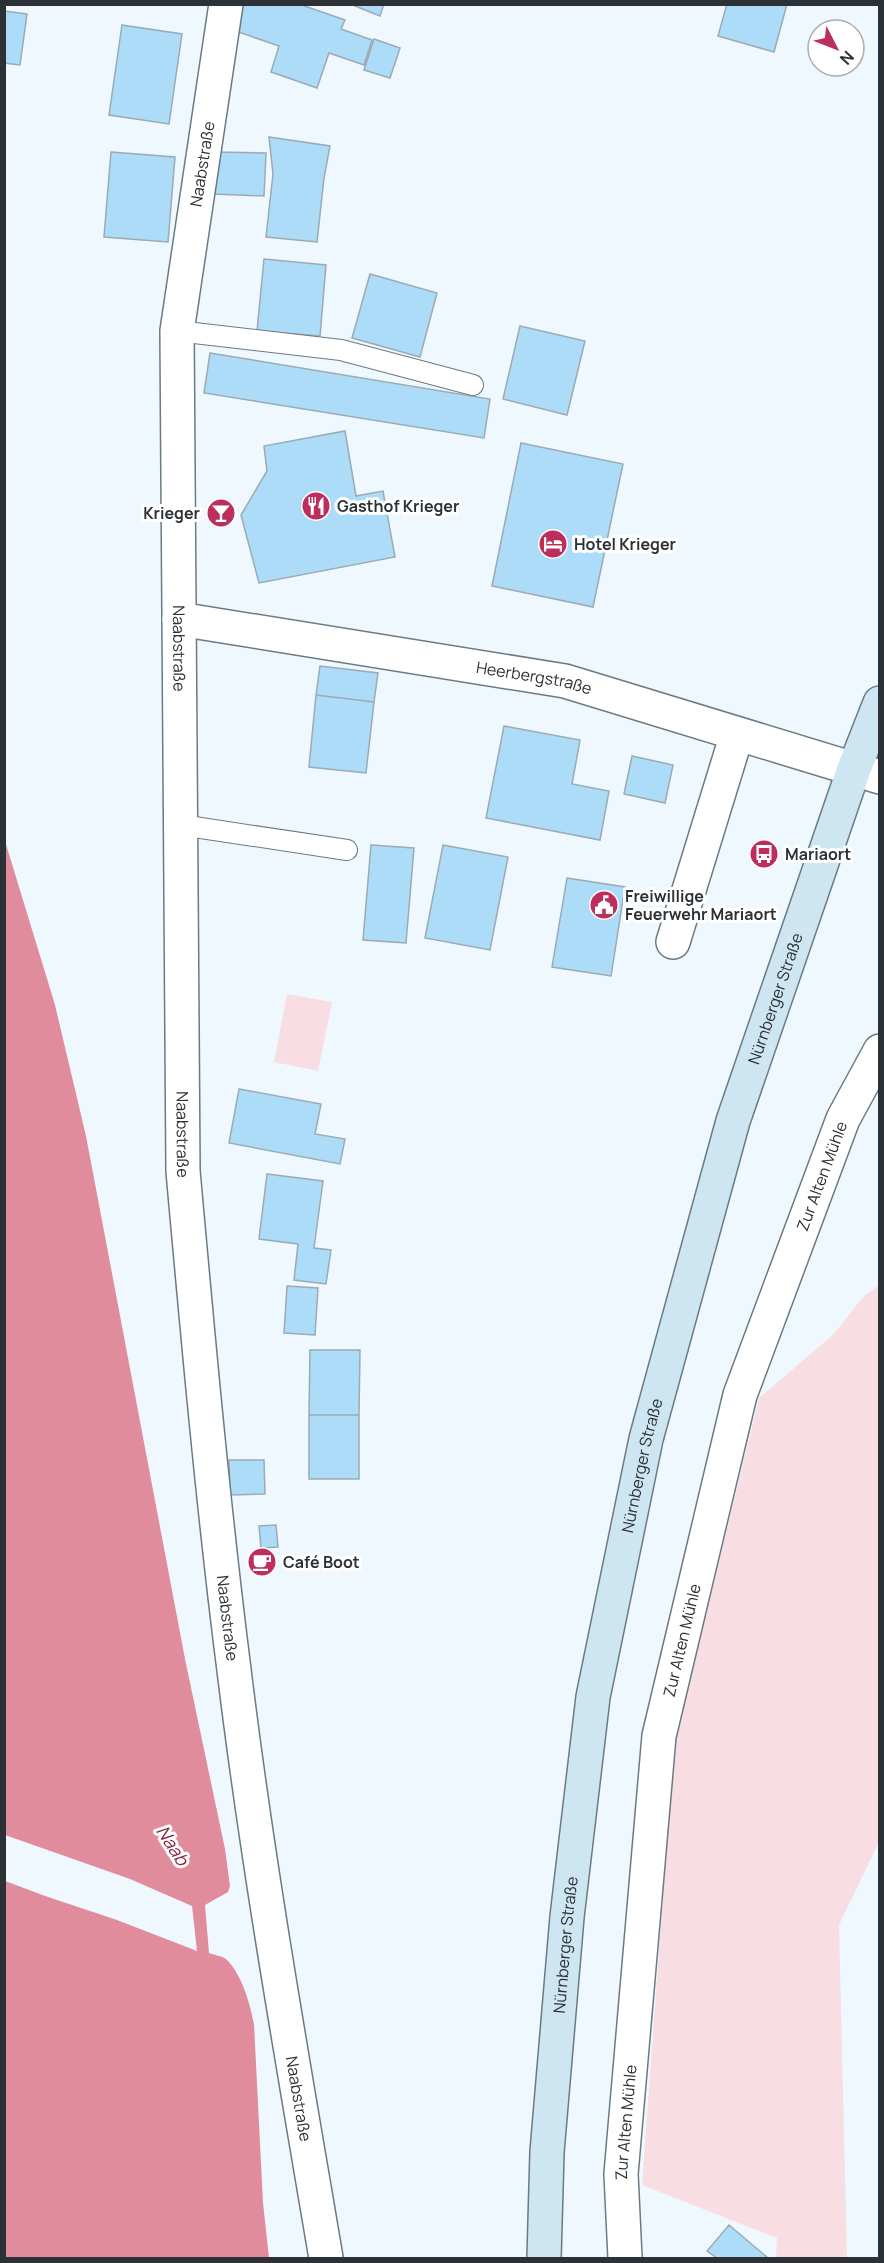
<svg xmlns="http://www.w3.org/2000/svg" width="884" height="2263" font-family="Manrope,sans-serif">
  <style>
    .green { fill: #f8dee2 }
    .water { fill: #e08c9c }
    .building { fill: #addcf8; stroke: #9baab4; stroke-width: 1.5 }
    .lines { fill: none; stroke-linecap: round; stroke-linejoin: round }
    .service-casing { stroke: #6b7a83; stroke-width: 22 }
    .minor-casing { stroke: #6b7a83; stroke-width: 36 }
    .secondary-casing { stroke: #6b7a83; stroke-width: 36 }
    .service { stroke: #fff; stroke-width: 20 }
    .minor { stroke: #fff; stroke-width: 33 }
    .secondary { stroke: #cee6f2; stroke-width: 33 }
    .labels { text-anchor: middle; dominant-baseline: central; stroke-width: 6; stroke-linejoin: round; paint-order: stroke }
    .street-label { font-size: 16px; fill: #2b3135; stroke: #fff }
    .poi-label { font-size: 16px; font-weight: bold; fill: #2b3135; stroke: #fff; text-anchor: start }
    .water-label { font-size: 18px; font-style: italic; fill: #862441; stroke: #fff }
  </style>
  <rect width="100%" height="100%" fill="#eef8fe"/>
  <path class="green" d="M 287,994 L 332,1002 L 318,1071 L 274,1062 Z
    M 879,1285 L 879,1842 L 839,1925 L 847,2258 L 776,2258 L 777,2238 L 642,2185 L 674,1746 L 759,1398 L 834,1334 L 863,1297 Z"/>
  <path class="water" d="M 5,841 L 55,1005 L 86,1136 L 185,1659 L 225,1849 L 230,1886 L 228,1892 L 205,1905 L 209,1953 C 214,1955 222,1956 226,1959 C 242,1974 250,2004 254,2024 L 263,2203 L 269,2258 L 5,2258 L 5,1881 L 48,1897 L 117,1920 L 197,1951 L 192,1906 L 130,1879 L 5,1835 Z"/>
  <path class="building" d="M 236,4 L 299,4 L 345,20 L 341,29 L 372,40 L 364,65 L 329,53 L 317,88 L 271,72 L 279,46 L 227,28 Z
    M 350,4 L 384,4 L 380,16 Z
    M 727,4 L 787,4 L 774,52 L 718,36 Z
    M 4,11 L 27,14 L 20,65 L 4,63 Z
    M 122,25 L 182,34 L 169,124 L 109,115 Z
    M 374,39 L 400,48 L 390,78 L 364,70 Z
    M 269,137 L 330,146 L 324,178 L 317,242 L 266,237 L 273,174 Z
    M 111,152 L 175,157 L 168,242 L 104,237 Z
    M 214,152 L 266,153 L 264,196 L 213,194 Z
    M 264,259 L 326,265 L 320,336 L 257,331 Z
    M 370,274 L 437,293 L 420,357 L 352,338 Z
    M 520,326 L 585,341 L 567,415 L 503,399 Z
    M 210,353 L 490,399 L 484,438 L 204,393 Z
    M 345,431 L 356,496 L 383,491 L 395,557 L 259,583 L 241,515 L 267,471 L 264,446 Z
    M 521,443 L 623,464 L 593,607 L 492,586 Z
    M 320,666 L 378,673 L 374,702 L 316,695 Z
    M 316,695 L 374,702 L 366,773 L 309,767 Z
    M 504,726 L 580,740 L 572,784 L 609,791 L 600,840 L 486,818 Z
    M 632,756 L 673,765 L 665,803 L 624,794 Z
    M 371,845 L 414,848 L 406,943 L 363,940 Z
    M 443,845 L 508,857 L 490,950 L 425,938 Z
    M 567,878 L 625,887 L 611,976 L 552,967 Z
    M 239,1089 L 321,1104 L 315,1134 L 345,1139 L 340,1164 L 229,1143 Z
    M 267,1174 L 323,1181 L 314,1248 L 331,1250 L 326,1284 L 294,1280 L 298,1244 L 259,1239 Z
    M 287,1286 L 318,1288 L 315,1335 L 284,1333 Z
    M 310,1350 L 360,1350 L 359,1415 L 309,1415 Z
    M 309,1415 L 359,1415 L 359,1479 L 309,1479 Z
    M 229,1460 L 264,1460 L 265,1494 L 230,1495 Z
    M 276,1525 L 278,1547 L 261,1548 L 259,1526 Z
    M 729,2225 L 768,2258 L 717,2258 L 707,2251 Z"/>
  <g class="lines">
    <g class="service-casing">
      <path id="service" d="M 177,331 L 341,350 L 473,385
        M 181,825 L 347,850"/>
    </g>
    <g class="minor-casing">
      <g id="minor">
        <path id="s1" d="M 226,4 L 177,331 L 183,1171 C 198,1338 213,1505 234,1670 C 258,1867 293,2063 326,2258"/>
        <path id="s2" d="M 179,619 L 565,681 L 880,777"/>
        <path d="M 673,942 L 737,734"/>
        <path id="s3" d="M 625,2258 L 621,2174 L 659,1736 L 740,1395 L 843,1119 L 880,1051"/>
      </g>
    </g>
    <g class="secondary-casing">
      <g id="secondary">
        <path id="s4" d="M 544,2258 L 547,2152 L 567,1917 L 593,1697 L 646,1439 L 733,1121 L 854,769 L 880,703"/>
      </g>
    </g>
    <use href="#service" class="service"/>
    <use href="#minor" class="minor"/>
    <use href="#secondary" class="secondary"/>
  </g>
  <defs>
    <g id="restaurant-disc" transform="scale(1.5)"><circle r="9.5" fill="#bc2e5b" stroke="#fff"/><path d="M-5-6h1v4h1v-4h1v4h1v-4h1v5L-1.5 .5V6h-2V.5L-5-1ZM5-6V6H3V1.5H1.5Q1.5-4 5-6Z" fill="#fff"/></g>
    <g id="bar-disc" transform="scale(1.5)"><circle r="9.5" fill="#bc2e5b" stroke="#fff"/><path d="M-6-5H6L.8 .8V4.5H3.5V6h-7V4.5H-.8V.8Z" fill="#fff"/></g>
    <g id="hotel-disc" transform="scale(1.5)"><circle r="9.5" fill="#bc2e5b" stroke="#fff"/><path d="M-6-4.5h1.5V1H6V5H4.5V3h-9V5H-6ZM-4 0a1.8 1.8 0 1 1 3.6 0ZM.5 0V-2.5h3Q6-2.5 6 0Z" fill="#fff"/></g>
    <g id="bus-disc" transform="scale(1.5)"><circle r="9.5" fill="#bc2e5b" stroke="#fff"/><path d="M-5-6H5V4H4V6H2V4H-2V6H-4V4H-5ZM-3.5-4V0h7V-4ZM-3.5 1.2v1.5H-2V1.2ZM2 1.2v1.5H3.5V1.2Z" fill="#fff"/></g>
    <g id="civic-disc" transform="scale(1.5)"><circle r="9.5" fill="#bc2e5b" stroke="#fff"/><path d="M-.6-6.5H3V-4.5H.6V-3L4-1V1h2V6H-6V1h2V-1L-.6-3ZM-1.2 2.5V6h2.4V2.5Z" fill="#fff"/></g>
    <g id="cafe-disc" transform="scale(1.5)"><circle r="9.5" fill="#bc2e5b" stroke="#fff"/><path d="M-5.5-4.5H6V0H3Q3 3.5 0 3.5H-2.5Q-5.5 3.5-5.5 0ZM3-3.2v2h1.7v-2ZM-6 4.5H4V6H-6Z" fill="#fff"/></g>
  </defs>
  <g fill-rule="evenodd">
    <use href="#restaurant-disc" x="316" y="506"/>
    <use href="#bar-disc" x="221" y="513"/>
    <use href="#hotel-disc" x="553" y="544"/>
    <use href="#bus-disc" x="764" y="854"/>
    <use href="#civic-disc" x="604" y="905"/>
    <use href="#cafe-disc" x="262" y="1562"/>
  </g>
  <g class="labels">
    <g class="street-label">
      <text transform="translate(202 164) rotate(-81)">Naabstraße</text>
      <text stroke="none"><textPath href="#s1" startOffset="648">Naabstraße</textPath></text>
      <text stroke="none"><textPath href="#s2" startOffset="360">Heerbergstraße</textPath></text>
      <text stroke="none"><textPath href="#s4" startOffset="1286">Nürnberger Straße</textPath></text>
      <text stroke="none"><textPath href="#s1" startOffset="1134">Naabstraße</textPath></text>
      <text stroke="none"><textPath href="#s3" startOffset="1108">Zur Alten Mühle</textPath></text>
      <text stroke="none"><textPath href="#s4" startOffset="800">Nürnberger Straße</textPath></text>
      <text stroke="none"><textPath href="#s1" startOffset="1620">Naabstraße</textPath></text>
      <text stroke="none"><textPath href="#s3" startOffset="622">Zur Alten Mühle</textPath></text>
      <text stroke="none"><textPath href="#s4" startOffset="314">Nürnberger Straße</textPath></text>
      <text stroke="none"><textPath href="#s1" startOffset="2106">Naabstraße</textPath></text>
      <text stroke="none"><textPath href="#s3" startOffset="136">Zur Alten Mühle</textPath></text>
    </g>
    <g class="poi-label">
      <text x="337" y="506">Gasthof Krieger</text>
      <text x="200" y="513" text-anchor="end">Krieger</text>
      <text x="574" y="544">Hotel Krieger</text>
      <text x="785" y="854">Mariaort</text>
      <text x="625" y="896">Freiwillige<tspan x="625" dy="18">Feuerwehr Mariaort</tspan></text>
      <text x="283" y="1562">Café Boot</text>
    </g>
    <g class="water-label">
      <text transform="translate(173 1845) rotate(57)">Naab</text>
    </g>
  </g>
  <rect width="884" height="2263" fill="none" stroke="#2b3135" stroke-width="12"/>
  <g transform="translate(836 48) rotate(132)"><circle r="28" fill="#ffffff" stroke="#aaadae" stroke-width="1.5"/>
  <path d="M0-4.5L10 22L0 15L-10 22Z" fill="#bc2e5b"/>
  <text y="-9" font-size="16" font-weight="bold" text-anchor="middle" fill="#2b3135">N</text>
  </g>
</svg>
